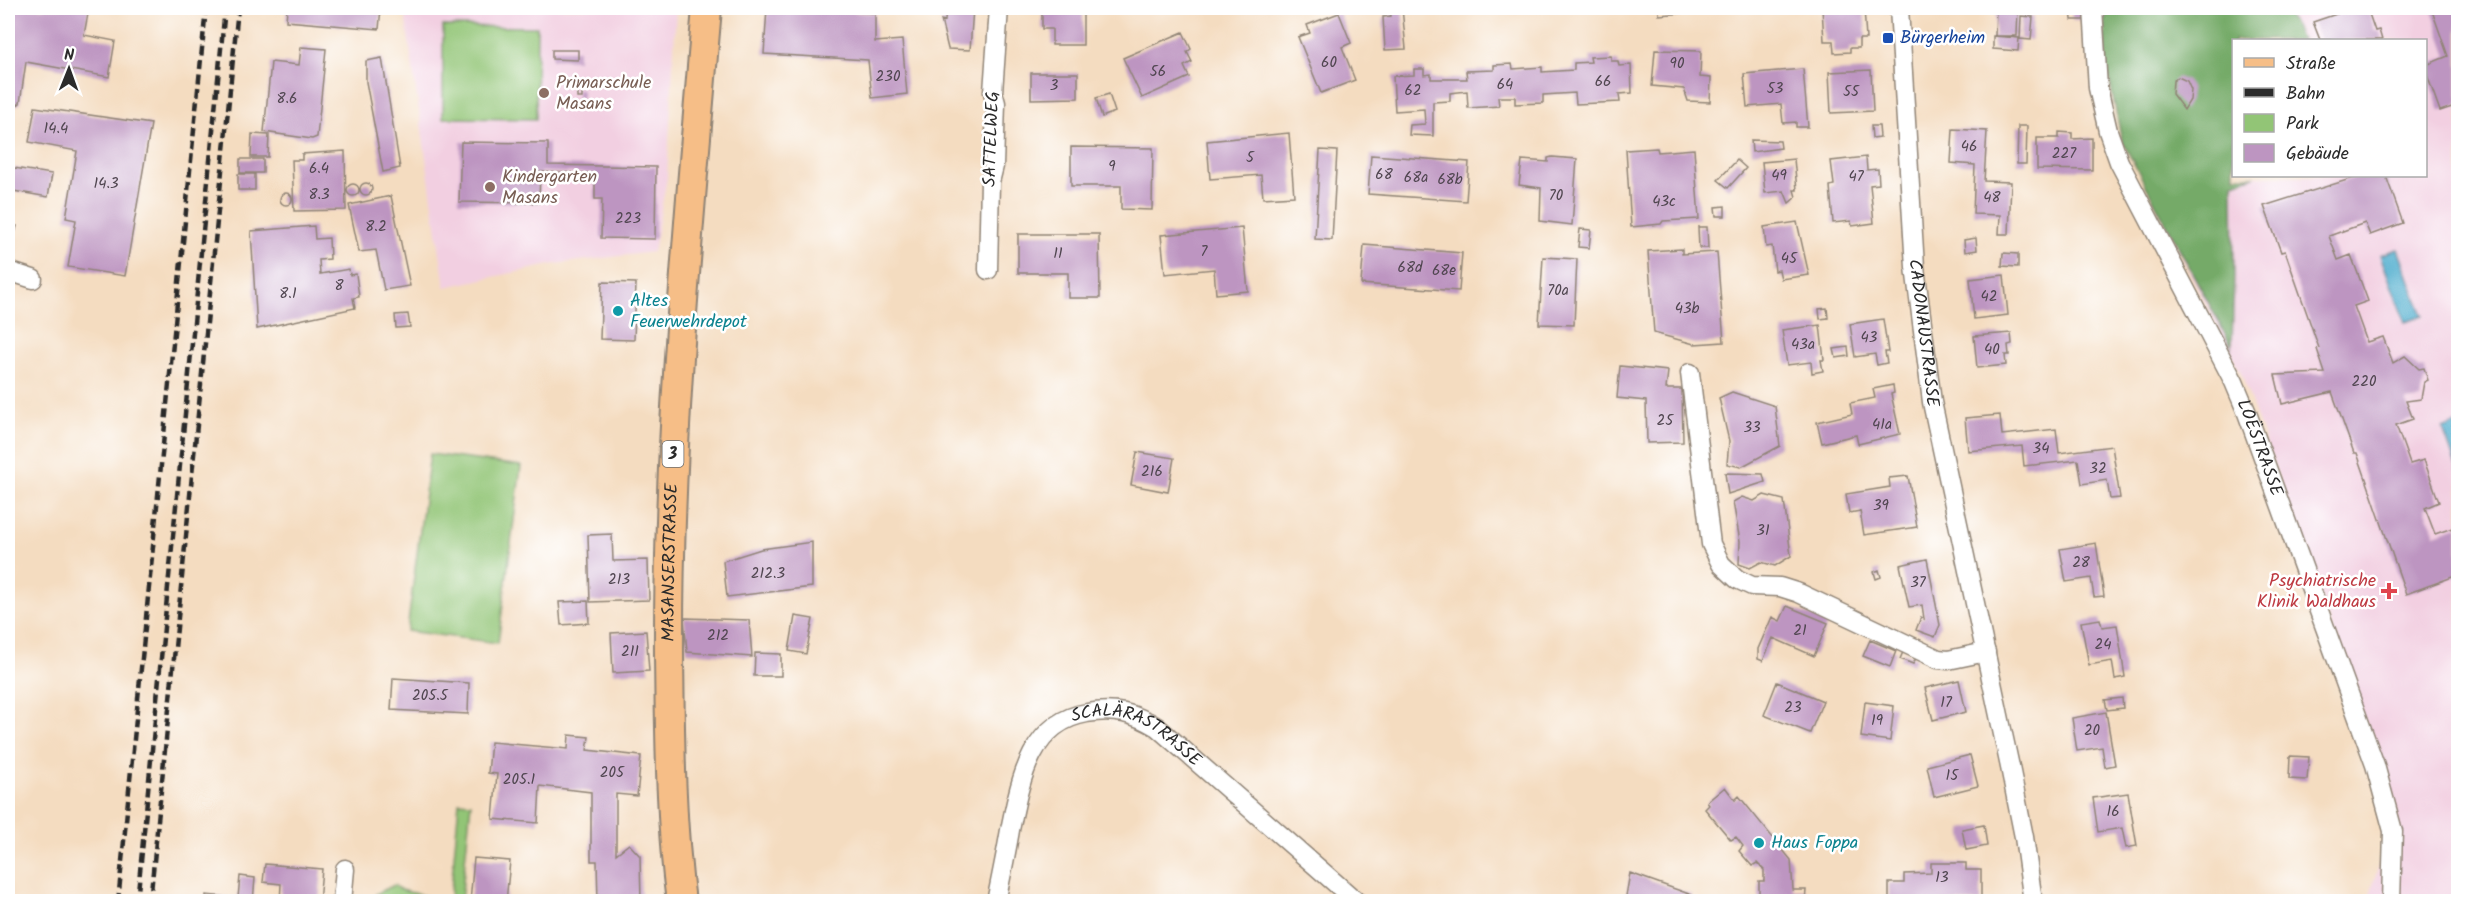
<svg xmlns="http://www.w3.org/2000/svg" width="2466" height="909" font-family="Kalam,sans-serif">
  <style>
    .built { fill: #f2cfe1; fill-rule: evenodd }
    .green { fill: #92c576; stroke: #5e7850; stroke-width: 1.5 }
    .forest { fill: #75aa67; stroke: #506a49; stroke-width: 1.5 }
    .water { fill: #4fadce; stroke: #3d6c7c; stroke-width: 1.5 }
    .building { fill: #bd95c1 }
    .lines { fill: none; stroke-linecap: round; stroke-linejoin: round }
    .minor-casing { stroke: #908476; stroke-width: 21 }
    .primary-casing { stroke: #908476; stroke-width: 32 }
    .minor { stroke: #fff; stroke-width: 18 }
    .primary { stroke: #f6be87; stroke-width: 28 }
    .rail { stroke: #2b2b2b; stroke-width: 4.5; stroke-dasharray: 9 4.5; stroke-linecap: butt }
    .transit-dot { fill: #1a4fb4; stroke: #fff; stroke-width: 2 }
    .education-dot { fill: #8d6e63; stroke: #fff; stroke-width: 2 }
    .culture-dot { fill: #0f9aa8; stroke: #fff; stroke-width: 2 }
    .health-dot { fill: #e0444e; stroke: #fff; stroke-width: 2 }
    .labels { text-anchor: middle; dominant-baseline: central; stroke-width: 5; stroke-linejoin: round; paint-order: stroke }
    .number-label { font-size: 15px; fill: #504650 }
    .shield { fill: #fff; stroke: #6b6b6b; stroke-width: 1.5 }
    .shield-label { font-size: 16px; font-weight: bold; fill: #2b2b2b }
    .transit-label { font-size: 18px; fill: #164399; stroke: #fff; text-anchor: start }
    .education-label { font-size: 18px; fill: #785e54; stroke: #fff; text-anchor: start }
    .street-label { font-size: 18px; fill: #2b2b2b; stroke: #fff }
    .culture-label { font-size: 18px; fill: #0d838f; stroke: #fff; text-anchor: start }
    .health-label { font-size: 18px; fill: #be3a42; stroke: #fff; text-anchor: end }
  </style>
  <rect width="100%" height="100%" fill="#fff"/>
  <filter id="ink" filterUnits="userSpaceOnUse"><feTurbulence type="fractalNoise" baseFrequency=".0167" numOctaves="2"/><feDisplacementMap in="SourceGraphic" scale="12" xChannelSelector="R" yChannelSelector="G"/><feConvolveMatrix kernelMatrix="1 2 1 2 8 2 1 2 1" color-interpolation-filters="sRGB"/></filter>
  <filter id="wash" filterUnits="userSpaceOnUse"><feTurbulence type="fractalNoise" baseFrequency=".008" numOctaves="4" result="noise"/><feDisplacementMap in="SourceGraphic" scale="24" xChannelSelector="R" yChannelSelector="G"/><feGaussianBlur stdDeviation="1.35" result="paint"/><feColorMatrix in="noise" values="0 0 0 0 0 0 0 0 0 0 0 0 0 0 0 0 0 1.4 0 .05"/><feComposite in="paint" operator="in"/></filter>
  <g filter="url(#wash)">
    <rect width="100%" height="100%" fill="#f4dcc0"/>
    <path class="built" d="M 404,8 L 676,8 L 667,178 L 653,252 L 555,264 L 445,287 Z
      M 2101,8 L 2458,8 L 2458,901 L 2368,901 L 2396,809 L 2241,373 L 2122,141 L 2106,64 ZM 2234,40 L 2426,40 L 2426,176 L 2234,176 Z"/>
    <path class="green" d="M 443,26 L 537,27 L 536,119 L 443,118 Z
      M 430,454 L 521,466 L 498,643 L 407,631 Z
      M 459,802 L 471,803 L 461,901 L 450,901 Z
      M 394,885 L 401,890 L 444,901 L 375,901 L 376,894 Z"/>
    <path class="forest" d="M 2113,8 L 2283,8 L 2295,26 L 2301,40 L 2234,40 L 2234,176 L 2255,176 L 2233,183 L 2234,274 L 2232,347 L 2122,141 L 2106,64 L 2104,19 Z"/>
    <path class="water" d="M 2398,249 L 2423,316 L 2405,322 L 2380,255 Z
      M 2458,423 L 2458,471 L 2443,429 Z"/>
    <g id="blocks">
      <path class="building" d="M 8,8 L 89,8 L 84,35 L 115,41 L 109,77 L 26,62 L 20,103 L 8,112 Z
        M 287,8 L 381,8 L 379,29 L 286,21 Z
        M 767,8 L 875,13 L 875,42 L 902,40 L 907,94 L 872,98 L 868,60 L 764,54 Z
        M 946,8 L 973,8 L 970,50 L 948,49 L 941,20 L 945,21 Z
        M 1042,8 L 1083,8 L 1083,45 L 1052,45 L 1052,29 L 1042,29 Z
        M 1390,8 L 1402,8 L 1406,49 L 1385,50 L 1383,17 L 1391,16 Z
        M 1659,8 L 1699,8 L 1699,12 L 1659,15 Z
        M 1822,8 L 1864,8 L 1866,39 L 1859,39 L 1859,48 L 1850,48 L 1850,52 L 1834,53 L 1833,41 L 1824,41 Z
        M 1996,8 L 2018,8 L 2017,36 L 1995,36 Z
        M 2071,8 L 2083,8 L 2084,20 L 2072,20 Z
        M 2354,8 L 2367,8 L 2375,31 L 2379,30 L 2382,40 L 2320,40 L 2313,22 Z
        M 2431,8 L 2458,8 L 2458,105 L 2440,111 L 2426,72 L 2426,65 L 2448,56 Z
        M 1339,13 L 1351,43 L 1342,47 L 1355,80 L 1321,93 L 1298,37 L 1310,33 L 1307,25 Z
        M 2021,16 L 2033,17 L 2031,40 L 2020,39 Z
        M 1183,32 L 1191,49 L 1187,52 L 1192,62 L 1184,66 L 1189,77 L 1142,98 L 1123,58 Z
        M 1993,36 L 2019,38 L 2018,51 L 1993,49 Z
        M 301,47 L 326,49 L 317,137 L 312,139 L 264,132 L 271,62 L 299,65 Z
        M 552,50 L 578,50 L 578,60 L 552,59 Z
        M 1655,50 L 1701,51 L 1700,77 L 1711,78 L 1710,102 L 1688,101 L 1684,89 L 1652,86 Z
        M 1611,56 L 1611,61 L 1618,61 L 1619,66 L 1631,65 L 1632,93 L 1619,94 L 1620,102 L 1576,104 L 1575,93 L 1543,95 L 1543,103 L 1515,104 L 1515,97 L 1498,97 L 1499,106 L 1468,108 L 1467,91 L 1450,93 L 1450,101 L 1433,102 L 1433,136 L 1409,135 L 1410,125 L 1425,124 L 1424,109 L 1395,111 L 1393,76 L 1414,75 L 1414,69 L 1424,69 L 1424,75 L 1431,74 L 1431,79 L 1467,79 L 1466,71 L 1494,70 L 1494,65 L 1512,64 L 1513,69 L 1542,67 L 1542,72 L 1574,70 L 1574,63 L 1591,62 L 1590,57 Z
        M 382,58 L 400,168 L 383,172 L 366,82 L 366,61 Z
        M 1803,69 L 1808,127 L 1796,127 L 1796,122 L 1783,123 L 1781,104 L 1747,107 L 1744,74 Z
        M 1871,70 L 1873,111 L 1831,113 L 1829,72 Z
        M 1031,73 L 1078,73 L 1078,98 L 1031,99 Z
        M 2178,77 L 2187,81 L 2191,90 L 2190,100 L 2184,110 L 2172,94 L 2173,81 Z
        M 577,89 L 582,90 L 582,98 L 577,98 Z
        M 1109,94 L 1115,112 L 1102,117 L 1096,98 Z
        M 35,107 L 151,124 L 125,276 L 68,267 L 76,220 L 66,218 L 77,151 L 29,142 Z
        M 1871,126 L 1879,126 L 1880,137 L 1872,138 Z
        M 2018,126 L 2027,126 L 2026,164 L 2017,164 Z
        M 1953,129 L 1987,131 L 1984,181 L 2011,182 L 2009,234 L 1999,234 L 2000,215 L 1973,214 L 1975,165 L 1951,163 Z
        M 2059,132 L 2072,133 L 2072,139 L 2092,138 L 2092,170 L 2037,169 L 2037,138 L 2059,138 Z
        M 1289,133 L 1294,196 L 1263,198 L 1261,175 L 1210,179 L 1207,141 Z
        M 252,134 L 269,135 L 268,157 L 251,157 Z
        M 1751,140 L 1780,141 L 1781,148 L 1752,152 Z
        M 461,142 L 548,143 L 548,165 L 656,167 L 655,239 L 601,238 L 602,199 L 595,199 L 595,173 L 540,172 L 539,203 L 459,202 Z
        M 1071,147 L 1153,148 L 1152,210 L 1121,209 L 1121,186 L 1071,186 Z
        M 1657,148 L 1658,152 L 1694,149 L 1699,219 L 1663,221 L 1661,224 L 1631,227 L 1626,150 Z
        M 1320,150 L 1337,151 L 1332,240 L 1315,239 Z
        M 345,151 L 346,210 L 294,211 L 292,160 L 302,160 L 302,154 Z
        M 1371,155 L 1469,162 L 1466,201 L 1368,194 Z
        M 1552,157 L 1577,159 L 1572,225 L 1540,221 L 1541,188 L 1519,185 L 1522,160 L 1548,162 L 1548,158 Z
        M 1866,157 L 1867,170 L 1878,169 L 1879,184 L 1870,185 L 1874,223 L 1852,226 L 1851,221 L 1833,223 L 1830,186 L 1834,185 L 1831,161 Z
        M 240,159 L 263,159 L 263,173 L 240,173 Z
        M 1794,159 L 1797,190 L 1794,190 L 1796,197 L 1789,203 L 1784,191 L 1765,193 L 1762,162 Z
        M 1737,160 L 1746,168 L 1728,188 L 1718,180 Z
        M 8,167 L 52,174 L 48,197 L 8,190 Z
        M 238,174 L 255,174 L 255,190 L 238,190 Z
        M 2360,176 L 2386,176 L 2403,223 L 2370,235 L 2365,223 L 2329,236 L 2338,260 L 2351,255 L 2368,301 L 2354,306 L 2367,342 L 2383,337 L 2393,363 L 2405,356 L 2419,369 L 2424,368 L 2428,380 L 2424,382 L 2421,399 L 2406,401 L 2413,419 L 2396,425 L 2410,464 L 2424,460 L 2439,502 L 2425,508 L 2435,534 L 2458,526 L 2458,575 L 2406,594 L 2357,453 L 2354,453 L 2332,392 L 2282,404 L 2275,375 L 2325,373 L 2317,349 L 2319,348 L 2285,251 L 2281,252 L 2264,206 Z
        M360 189a6 6 0 1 1 12 0a6 6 0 1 1-12 0Z
        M347 190a6 6 0 1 1 12 0a6 6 0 1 1-12 0Z
        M280 199a6 6 0 1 1 12 0a6 6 0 1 1-12 0Z
        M 391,196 L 410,286 L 384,290 L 376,250 L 359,252 L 349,205 Z
        M 1725,206 L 1725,216 L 1716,216 L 1715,207 Z
        M 1797,222 L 1809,275 L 1781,279 L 1779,270 L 1775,271 L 1772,246 L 1766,247 L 1764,227 Z
        M 8,223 L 17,226 L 8,257 Z
        M 314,226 L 315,239 L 329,238 L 330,259 L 319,260 L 320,274 L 349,269 L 350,275 L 356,274 L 359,297 L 353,298 L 355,308 L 257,329 L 251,231 Z
        M 1698,227 L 1707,227 L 1708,248 L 1699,248 Z
        M 1242,228 L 1248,291 L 1216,294 L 1214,269 L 1165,274 L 1161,235 Z
        M 1580,229 L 1591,230 L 1589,248 L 1578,247 Z
        M 1018,234 L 1099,234 L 1100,298 L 1068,298 L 1068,273 L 1018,273 Z
        M 1976,238 L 1977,250 L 1965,252 L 1964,240 Z
        M 1364,245 L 1462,253 L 1459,291 L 1361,284 Z
        M 1682,249 L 1682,254 L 1717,252 L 1724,342 L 1694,344 L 1654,333 L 1648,251 Z
        M 2003,253 L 2018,254 L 2018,267 L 2002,266 Z
        M 1543,257 L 1577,259 L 1574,325 L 1539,324 Z
        M 2004,275 L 2008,315 L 1974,319 L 1970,279 Z
        M 602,282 L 636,283 L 634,340 L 600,339 Z
        M 1827,308 L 1828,318 L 1820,319 L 1819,309 Z
        M 408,314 L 410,327 L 396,328 L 395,315 Z
        M 1883,319 L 1888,352 L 1885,352 L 1887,363 L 1877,365 L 1875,354 L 1855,357 L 1850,324 Z
        M 1820,325 L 1824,360 L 1821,360 L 1823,371 L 1812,373 L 1811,362 L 1787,365 L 1782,330 Z
        M 2011,333 L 2012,344 L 2008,345 L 2009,355 L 2005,355 L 2006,365 L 1977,368 L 1974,336 Z
        M 1848,347 L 1849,356 L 1836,358 L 1834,349 Z
        M 1620,366 L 1668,371 L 1666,389 L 1682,389 L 1683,442 L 1647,443 L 1646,401 L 1617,398 Z
        M 1893,385 L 1894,393 L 1891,394 L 1900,434 L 1858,444 L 1856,435 L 1822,443 L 1817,422 L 1852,414 L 1850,403 L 1875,398 L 1873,389 Z
        M 1732,392 L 1775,406 L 1780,446 L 1741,467 L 1727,464 L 1729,441 L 1719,398 Z
        M 2000,415 L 2002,435 L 2056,429 L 2059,453 L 2112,446 L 2120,498 L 2110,499 L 2107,480 L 2082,484 L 2078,460 L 2024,466 L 2022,446 L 1968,451 L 1965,418 Z
        M 1137,452 L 1174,458 L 1168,492 L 1131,485 Z
        M 1725,473 L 1763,474 L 1765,482 L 1728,494 Z
        M 1908,476 L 1917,527 L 1864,535 L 1860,511 L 1849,513 L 1846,494 L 1890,487 L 1889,478 Z
        M 1764,495 L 1784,500 L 1791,556 L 1775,566 L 1761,562 L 1750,568 L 1739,564 L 1740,541 L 1733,502 L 1742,497 L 1754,501 Z
        M 612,534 L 613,561 L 648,560 L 649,600 L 590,602 L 588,535 Z
        M 812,542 L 812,587 L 727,597 L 723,561 L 761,549 Z
        M 2096,543 L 2104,596 L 2094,597 L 2091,578 L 2066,582 L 2060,549 Z
        M 1927,559 L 1940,625 L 1935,637 L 1916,630 L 1921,617 L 1924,619 L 1922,605 L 1909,607 L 1900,565 Z
        M 1879,570 L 1881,577 L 1876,579 L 1874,572 Z
        M 588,601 L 589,623 L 561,625 L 559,602 Z
        M 1787,606 L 1828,623 L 1814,656 L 1773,638 L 1763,661 L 1758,659 L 1758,649 L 1772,617 L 1780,621 Z
        M 795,616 L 813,619 L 806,654 L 789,651 Z
        M 684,618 L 749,620 L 752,657 L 687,652 Z
        M 2100,619 L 2102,627 L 2117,625 L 2125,677 L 2115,679 L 2112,661 L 2089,665 L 2081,622 Z
        M 646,631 L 649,671 L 613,673 L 611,633 Z
        M 1870,640 L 1896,651 L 1890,667 L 1863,656 Z
        M 1903,652 L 1916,658 L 1913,664 L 1900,659 Z
        M 755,653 L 781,654 L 781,676 L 754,676 Z
        M 393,678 L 469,683 L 468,714 L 391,710 Z
        M 1959,680 L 1966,712 L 1933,720 L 1925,688 Z
        M 1777,682 L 1823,701 L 1810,733 L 1764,715 Z
        M 2122,698 L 2123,708 L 2107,710 L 2105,700 Z
        M 1865,702 L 1894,706 L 1890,741 L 1861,737 Z
        M 2106,712 L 2115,765 L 2105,767 L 2102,747 L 2077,751 L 2072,718 Z
        M 569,735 L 589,737 L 587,750 L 641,756 L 637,796 L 616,794 L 616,854 L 629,844 L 640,856 L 641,902 L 598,902 L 597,861 L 591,861 L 591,792 L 540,786 L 538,823 L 493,819 L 497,774 L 488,773 L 491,742 L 568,749 Z
        M 1970,755 L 1978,786 L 1934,797 L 1927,766 Z
        M 2290,756 L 2309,757 L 2307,780 L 2289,779 Z
        M 1725,787 L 1735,800 L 1739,796 L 1791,860 L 1793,890 L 1806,890 L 1805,902 L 1759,902 L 1759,881 L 1764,881 L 1764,870 L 1757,863 L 1752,866 L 1739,851 L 1743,846 L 1736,837 L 1731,840 L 1705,809 L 1709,805 L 1707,802 Z
        M 2128,793 L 2137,846 L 2126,848 L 2122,828 L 2098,832 L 2093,798 Z
        M 1984,825 L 1987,846 L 1966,850 L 1962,829 Z
        M 474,858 L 510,861 L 506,902 L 470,902 Z
        M 1931,863 L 1966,863 L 1966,870 L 1981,870 L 1981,902 L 1889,902 L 1889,883 L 1904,883 L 1904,874 L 1931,873 Z
        M 265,864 L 322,869 L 319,902 L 280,902 L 281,884 L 263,882 Z
        M 1630,873 L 1692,895 L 1690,902 L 1625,902 Z
        M 240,876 L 255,878 L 253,902 L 206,902 L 206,895 L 238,898 Z"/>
    </g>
  </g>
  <g filter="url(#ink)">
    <use href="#blocks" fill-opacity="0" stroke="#908476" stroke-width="1.5"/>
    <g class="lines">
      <g class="minor-casing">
        <g id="minor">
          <path id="s1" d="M 1899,8 L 1915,267 L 1932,402 L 2010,767 L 2024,837 L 2033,902"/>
          <path id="s2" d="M 2093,8 L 2098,88 L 2108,131 L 2119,162 L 2234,382 L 2247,413 L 2375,765 L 2393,831 L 2391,902"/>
          <path d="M 988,270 L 990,182 L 994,166 L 996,103 L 993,92 L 999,8"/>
          <path d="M 8,271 L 33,279"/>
          <path d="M 1690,373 L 1711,544 L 1721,564 L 1737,579 L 1752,586 L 1780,587 L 1799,593 L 1938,659 L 1948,660 L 1986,652"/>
          <path d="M 342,902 L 345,869"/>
          <path id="s3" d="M 996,902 C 1001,878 1006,854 1010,830 C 1020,782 1030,722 1087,713 C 1114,708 1134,713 1157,727 L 1357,902"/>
        </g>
      </g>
      <g class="primary-casing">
        <g id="primary">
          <path id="s4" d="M 681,902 C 670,820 670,736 669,653 C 668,437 689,222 707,8"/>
        </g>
      </g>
      <use href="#minor" class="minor"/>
      <use href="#primary" class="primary"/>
      <path class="rail" d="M 118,902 L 206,8
        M 137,902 L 225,8
        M 150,902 L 238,8"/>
    </g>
  </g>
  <rect class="transit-dot" x="1882" y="32" width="12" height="12" rx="3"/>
  <g class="education-dot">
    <circle cx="544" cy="93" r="6"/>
    <circle cx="490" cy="187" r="6"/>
  </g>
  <g class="culture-dot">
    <circle cx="618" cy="311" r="6"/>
    <circle cx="1759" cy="843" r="6"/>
  </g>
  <path class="health-dot" d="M2386 582h6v6h6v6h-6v6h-6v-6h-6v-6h6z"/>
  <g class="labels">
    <g class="number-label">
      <text x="1329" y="63">60</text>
      <text x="1677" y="64">90</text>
      <text x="1158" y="72">56</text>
      <text x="888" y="77">230</text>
      <text x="1603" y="82">66</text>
      <text x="1505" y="85">64</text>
      <text x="1054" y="86">3</text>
      <text x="1775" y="89">53</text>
      <text x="1413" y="91">62</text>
      <text x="1851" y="92">55</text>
      <text x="287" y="99">8.6</text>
      <text x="56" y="129">14.4</text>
      <text x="1969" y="147">46</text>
      <text x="2064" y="154">227</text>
      <text x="1250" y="158">5</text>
      <text x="1112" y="167">9</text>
      <text x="319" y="169">6.4</text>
      <text x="1384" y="175">68</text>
      <text x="1779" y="176">49</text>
      <text x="1856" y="177">47</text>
      <text x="1416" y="178">68a</text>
      <text x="1450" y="180">68b</text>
      <text x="106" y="184">14.3</text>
      <text x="319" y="195">8.3</text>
      <text x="1556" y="196">70</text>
      <text x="1992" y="198">48</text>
      <text x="1664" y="202">43c</text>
      <text x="628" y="219">223</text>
      <text x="376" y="227">8.2</text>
      <text x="1204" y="252">7</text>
      <text x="1058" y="254">11</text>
      <text x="1789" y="259">45</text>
      <text x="1410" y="268">68d</text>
      <text x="1444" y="271">68e</text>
      <text x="339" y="286">8</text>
      <text x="1558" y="291">70a</text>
      <text x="288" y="294">8.1</text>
      <text x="1989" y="297">42</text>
      <text x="1687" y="309">43b</text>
      <text x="1869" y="338">43</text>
      <text x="1803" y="345">43a</text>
      <text x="1992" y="350">40</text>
      <text x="2364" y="382">220</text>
      <text x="1665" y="421">25</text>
      <text x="1882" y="425">41a</text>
      <text x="1752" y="428">33</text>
      <text x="2041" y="449">34</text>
      <text x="2098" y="469">32</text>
      <text x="1152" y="472">216</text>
      <text x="1881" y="506">39</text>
      <text x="1763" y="531">31</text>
      <text x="2081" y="563">28</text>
      <text x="768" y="574">212.3</text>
      <text x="619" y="580">213</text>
      <text x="1918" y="583">37</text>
      <text x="1800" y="631">21</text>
      <text x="718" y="636">212</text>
      <text x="2103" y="645">24</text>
      <text x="630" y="652">211</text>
      <text x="430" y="696">205.5</text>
      <text x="1946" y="703">17</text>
      <text x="1793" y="708">23</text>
      <text x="1877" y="721">19</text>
      <text x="2092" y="731">20</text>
      <text x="612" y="773">205</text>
      <text x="1952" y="776">15</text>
      <text x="519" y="780">205.1</text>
      <text x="2113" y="812">16</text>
      <text x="1942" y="878">13</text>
    </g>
    <rect class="shield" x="662.5" y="441" width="21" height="26" rx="4.5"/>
    <g class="shield-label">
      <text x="673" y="454">3</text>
    </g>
    <g class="transit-label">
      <text x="1900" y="38">Bürgerheim</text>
    </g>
    <g class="education-label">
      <text x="556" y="83">Primarschule<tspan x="556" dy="21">Masans</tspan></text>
      <text x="502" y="177">Kindergarten<tspan x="502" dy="21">Masans</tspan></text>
    </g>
    <g class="street-label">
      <text transform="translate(992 139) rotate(-88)">SATTELWEG</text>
      <text stroke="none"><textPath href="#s1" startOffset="326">CADONAUSTRASSE</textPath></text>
      <text stroke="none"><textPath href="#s2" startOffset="476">LOËSTRASSE</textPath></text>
      <text stroke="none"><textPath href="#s4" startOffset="340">MASANSERSTRASSE</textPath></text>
      <text stroke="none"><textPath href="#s3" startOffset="280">SCALÄRASTRASSE</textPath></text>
    </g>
    <g class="culture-label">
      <text x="630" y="301">Altes<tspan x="630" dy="21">Feuerwehrdepot</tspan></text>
      <text x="1771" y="843">Haus Foppa</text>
    </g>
    <g class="health-label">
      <text x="2376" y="581">Psychiatrische<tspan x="2376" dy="21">Klinik Waldhaus</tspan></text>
    </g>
  </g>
  <rect width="2466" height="909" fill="none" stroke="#fff" stroke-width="30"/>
  <rect x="2232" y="39" width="195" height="138" fill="#ffffff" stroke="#aaaaaa" stroke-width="1.5"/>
  <rect x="2244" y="58" width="30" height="9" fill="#f6be87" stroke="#aaaaaa" stroke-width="1.5"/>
  <text x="2286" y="69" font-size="18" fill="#2b2b2b">Straße</text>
  <rect x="2244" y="88" width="30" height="9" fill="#2b2b2b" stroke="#aaaaaa" stroke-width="1.5"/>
  <text x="2286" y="99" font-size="18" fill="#2b2b2b">Bahn</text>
  <rect x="2244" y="114" width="30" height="18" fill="#92c576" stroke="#aaaaaa" stroke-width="1.5"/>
  <text x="2286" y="129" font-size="18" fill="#2b2b2b">Park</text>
  <rect x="2244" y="144" width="30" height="18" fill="#bd95c1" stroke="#aaaaaa" stroke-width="1.5"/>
  <text x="2286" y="159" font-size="18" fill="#2b2b2b">Gebäude</text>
  <g transform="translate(69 69) rotate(1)" stroke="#ffffff" stroke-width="4.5" paint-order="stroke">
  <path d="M0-4.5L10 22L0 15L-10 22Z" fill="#2b2b2b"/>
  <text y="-9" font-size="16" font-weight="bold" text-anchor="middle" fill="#2b2b2b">N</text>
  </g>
</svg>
